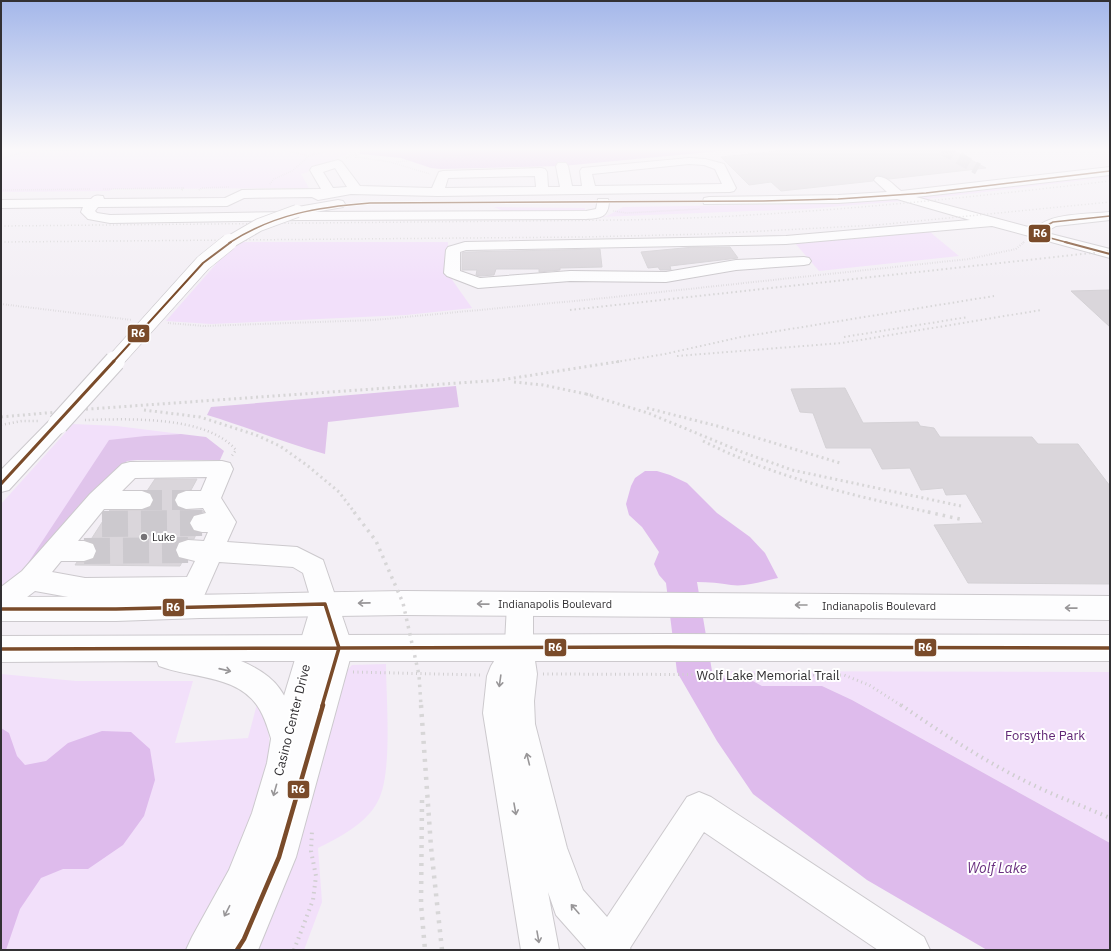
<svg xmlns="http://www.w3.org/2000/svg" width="1111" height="951" font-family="'IBM Plex Sans',sans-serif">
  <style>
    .green { fill: #f2e0fa }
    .forest { fill: #e0c4eb }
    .water { fill: #debbec }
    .building { fill: #dad6db; stroke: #d5d2d6 }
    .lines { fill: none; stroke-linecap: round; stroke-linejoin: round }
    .minor-tunnel-far2 { stroke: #ccc9ce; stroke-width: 12; stroke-dasharray: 12 6; stroke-linecap: butt }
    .minor-tunnel-far1 { stroke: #ccc9ce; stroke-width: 20; stroke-dasharray: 20 10; stroke-linecap: butt }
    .minor-tunnel { stroke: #ccc9ce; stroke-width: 26; stroke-dasharray: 26 13; stroke-linecap: butt }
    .minor-casing { stroke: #ccc9cd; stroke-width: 2 }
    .major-casing { stroke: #ccc9cd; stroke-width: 2 }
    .path-far4 { stroke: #d0ced0; stroke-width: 1.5; stroke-dasharray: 0.5 1.5; stroke-linecap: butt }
    .path-far3 { stroke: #d0ced0; stroke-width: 2; stroke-dasharray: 0.5 2; stroke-linecap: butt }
    .path-far2 { stroke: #d0ced0; stroke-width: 2.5; stroke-dasharray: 1 3; stroke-linecap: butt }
    .path-far1 { stroke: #d0ced0; stroke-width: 3; stroke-dasharray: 1 3.5; stroke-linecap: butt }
    .path { stroke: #d0ced0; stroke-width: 4; stroke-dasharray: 1.5 4.5; stroke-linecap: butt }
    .minor { fill: #fdfdfe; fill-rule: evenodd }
    .major { fill: #fdfdfe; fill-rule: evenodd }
    .rail-far4 { stroke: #d7d6d7; stroke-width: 1.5; stroke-dasharray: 1 2.5; stroke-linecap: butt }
    .rail-far3 { stroke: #d7d6d7; stroke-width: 2; stroke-dasharray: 1.5 3; stroke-linecap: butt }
    .rail-far2 { stroke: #d7d6d7; stroke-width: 3; stroke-dasharray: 2 3.5; stroke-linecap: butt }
    .rail-far1 { stroke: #d7d6d7; stroke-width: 3.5; stroke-dasharray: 2.5 5; stroke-linecap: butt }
    .rail { stroke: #d7d6d7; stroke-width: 4.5; stroke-dasharray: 3 6; stroke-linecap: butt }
    .minor-bridge-far2-casing { stroke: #ccc9cd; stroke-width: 14; stroke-linecap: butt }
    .minor-bridge-far1-casing { stroke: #ccc9cd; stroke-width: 17; stroke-linecap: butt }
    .minor-bridge-casing { stroke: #ccc9cd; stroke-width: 22; stroke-linecap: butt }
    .minor-bridge-far2 { stroke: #fdfdfe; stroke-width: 12 }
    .minor-bridge-far1 { stroke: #fdfdfe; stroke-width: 16 }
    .minor-bridge { stroke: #fdfdfe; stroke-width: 20 }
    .bus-1-far4-casing { stroke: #fff; stroke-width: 3 }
    .bus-1-far3-casing { stroke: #fff; stroke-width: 4 }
    .bus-1-far2-casing { stroke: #fff; stroke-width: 6 }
    .bus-1-far1-casing { stroke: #fff; stroke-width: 6 }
    .bus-1-casing { stroke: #fff; stroke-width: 8 }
    .bus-1-far4 { stroke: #7a4b2a; stroke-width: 1.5 }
    .bus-1-far3 { stroke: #7a4b2a; stroke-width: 2 }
    .bus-1-far2 { stroke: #7a4b2a; stroke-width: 3 }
    .bus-1-far1 { stroke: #7a4b2a; stroke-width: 3.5 }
    .bus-1 { stroke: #7a4b2a; stroke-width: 4.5 }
    .oneway { stroke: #989698 }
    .poi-dot { fill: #767377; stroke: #fff; stroke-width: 1.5 }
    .labels { text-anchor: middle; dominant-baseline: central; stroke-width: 4; stroke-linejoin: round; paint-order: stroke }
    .poi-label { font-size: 11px; fill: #323033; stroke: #fff; text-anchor: start }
    .street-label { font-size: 11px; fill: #323033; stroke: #fff }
    .near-street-label { font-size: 13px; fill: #323033; stroke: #fff }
    .near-park-label { font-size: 13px; fill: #612776; stroke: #fff }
    .near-water-label { font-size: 14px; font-style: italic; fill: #692f7f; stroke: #fff }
    .line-badge { stroke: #fff; stroke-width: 1.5 }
    .badge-label { font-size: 11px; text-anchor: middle; font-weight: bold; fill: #fff }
  </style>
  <rect width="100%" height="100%" fill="#f3eff5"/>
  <path class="green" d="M 1,149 L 355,149 L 355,151 L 309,170 L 308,172 L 301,174 L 309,188 L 113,189 L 109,191 L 1,192 Z
    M 1110,174 L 1110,177 L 917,200 L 914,198 C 980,191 1045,181 1110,174 Z
    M 897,199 L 903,201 L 805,209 L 598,217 L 607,216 L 623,207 L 811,204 Z
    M 494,207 L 585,208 L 585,210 L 508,213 Z
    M 930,232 L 959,256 L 819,271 L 794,242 Z
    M 239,242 L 448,242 L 448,274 L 472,308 L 406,315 L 211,324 L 166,321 L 223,256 Z
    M 73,424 L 117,426 L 181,434 L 145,436 L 18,578 L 1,589 L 1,504 Z
    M 386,664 C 386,697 393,773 378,801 C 367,823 339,838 318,848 L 322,902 L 304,950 L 253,950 L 337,681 L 352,665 Z
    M 712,671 L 1110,672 L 1110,843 L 852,700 L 822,686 L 762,686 L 751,680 L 720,679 Z
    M 1,674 L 76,681 L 193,681 L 175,743 L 248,738 L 257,704 L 265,721 L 269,736 L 270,754 L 252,818 L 234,868 L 189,950 L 1,950 Z"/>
  <path class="forest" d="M 456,386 L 459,407 L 328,422 L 325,454 C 285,443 247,427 207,415 L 211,407 Z
    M 181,434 L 206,437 L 224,451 L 220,460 L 137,460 L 127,461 L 18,578 L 109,440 L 145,436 Z"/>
  <path class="water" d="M 360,149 L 742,149 L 562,166 L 441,169 L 431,168 L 401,158 L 360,154 Z
    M 645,471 L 657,471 L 670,475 L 687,483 L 717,513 L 750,537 L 765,553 L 778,578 C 763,581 747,587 731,585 C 720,583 709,582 697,582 L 712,671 L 720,678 L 751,680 L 762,686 L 822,686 L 852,700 L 1110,843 L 1110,950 L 987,950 L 867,880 L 753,794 L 717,741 L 677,672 L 666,583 L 659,575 L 654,564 L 659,552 L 642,527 L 629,515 L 626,504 L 631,486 L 635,478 Z
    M 1,728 L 9,733 L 17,756 L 25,765 L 46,761 L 68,743 L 102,731 L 131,732 L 150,749 L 155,780 L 144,816 L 123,845 L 88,869 L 63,869 L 41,878 L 20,909 L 6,950 L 1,950 Z"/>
  <path class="building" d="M 798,149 L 951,149 L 986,168 L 889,179 L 883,176 L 876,176 L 873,181 L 781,191 L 771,182 L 749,185 L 721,157 Z
    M 694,247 L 730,247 L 738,258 L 670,266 L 671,270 L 660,270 L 658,267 L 648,268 L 641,252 Z
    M 600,249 L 602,267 L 560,268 L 560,270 L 539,272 L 539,269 L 496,269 L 494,275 L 480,276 L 476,275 L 477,270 L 462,270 L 462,253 L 466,252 Z
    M 1110,290 L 1110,327 L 1071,291 Z
    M 845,388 L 863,423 L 918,422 L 920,426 L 934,428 L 940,437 L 1032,437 L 1038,444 L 1078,444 L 1110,486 L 1110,584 L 968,583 L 934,525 L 983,523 L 966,494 L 946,495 L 943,488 L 921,490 L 910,468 L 882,469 L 871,448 L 826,448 L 813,413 L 800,412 L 791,389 Z
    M 155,479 L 197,479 L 191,490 L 177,493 L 174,499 L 177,507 L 186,510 L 202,510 L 204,512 L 194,515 L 189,522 L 193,531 L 197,532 L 194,539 L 188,539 L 178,542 L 175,551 L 178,558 L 183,560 L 180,566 L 75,565 L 77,562 L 84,562 L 94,559 L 97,550 L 94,543 L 90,541 L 110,510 L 142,510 L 151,507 L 154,499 L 151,493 L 147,491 Z"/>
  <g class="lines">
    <path class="minor-tunnel-far2" d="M 943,149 L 978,169"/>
    <path class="minor-tunnel-far1" d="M 142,500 L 186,500"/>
    <path class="minor-tunnel" d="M 102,524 L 202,523
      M 84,551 L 188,550"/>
    <g class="minor-casing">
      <path id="minor" d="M 689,158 L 705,159 L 724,164 L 736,188 L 734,191 L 730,192 L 438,196 L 351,194 L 318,200 L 312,197 L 244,198 L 227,206 L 98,207 L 95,211 L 97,213 L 110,215 L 291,212 L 292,208 L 338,200 L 343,201 L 345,204 L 343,207 L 315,212 L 586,211 L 596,209 L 598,199 L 608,199 L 609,202 C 608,218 600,218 586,219 L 299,220 L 110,223 L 88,219 L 81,212 L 83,207 L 1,208 L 1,200 L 91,199 C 94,195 97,195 103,196 L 104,199 L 225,198 L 242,190 L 321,189 L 310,170 L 312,167 L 338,160 L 342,162 L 360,186 L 432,188 L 439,172 L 443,171 L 541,168 L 545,169 L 547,172 L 548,187 L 560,187 L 556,166 L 558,163 L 566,163 L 568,166 L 572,186 L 582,186 L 580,171 L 582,168 ZM 689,164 L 704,165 L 715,169 L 722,184 L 595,186 L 592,174 ZM 335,168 L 347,187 L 333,188 L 323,172 ZM 535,176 L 536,187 L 445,188 L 448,178 Z
        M 1110,167 L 1110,175 L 916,197 L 1036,229 C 1046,213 1091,214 1110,212 L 1110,220 L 1056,226 L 1049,230 L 1047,233 L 1110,249 L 1110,258 L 992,226 L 786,244 L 466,250 L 460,252 L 460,271 L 480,278 L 570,271 L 666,272 L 736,260 L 804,257 L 809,258 L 811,261 L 809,264 L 804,265 L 736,270 L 666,282 L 570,281 L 478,288 L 447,276 L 444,273 L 446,250 L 448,247 L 465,242 L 786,236 L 970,220 L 897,199 L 838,203 L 704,204 L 703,201 L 704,198 L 709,197 L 838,195 L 887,192 L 874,180 L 876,177 C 886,175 893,185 901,191 Z
        M 58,417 L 65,419 L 68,424 L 65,429 L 9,490 L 1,492 L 1,470 L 51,419 Z
        M 222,461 L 230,463 L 233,469 L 221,498 L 236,522 L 227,542 L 297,547 L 323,560 L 353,648 L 296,857 L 258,950 L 186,950 L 192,937 L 229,870 L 252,813 L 267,763 L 271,739 L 312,603 L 303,573 L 293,567 L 219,562 L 204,596 L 195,599 L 85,600 L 35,591 L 10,610 L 1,614 L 1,587 L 22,571 L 90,494 L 122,464 L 130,462 ZM 207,477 L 201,491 L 186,491 L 178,494 L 175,500 L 178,506 L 186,509 L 203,508 L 206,513 L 194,516 L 190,523 L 194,530 L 202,532 L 208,532 L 204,541 L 188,540 L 179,543 L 176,550 L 179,557 L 195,561 L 187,577 L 85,578 L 52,572 L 61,561 L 84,561 L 93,558 L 96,551 L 93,544 L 84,541 L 78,541 L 104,509 L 142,509 L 150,506 L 153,500 L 150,494 L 142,491 L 122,491 L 135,478 Z
        M 520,592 L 529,596 L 533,604 L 533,647 L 537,674 L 534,701 L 535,724 L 567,848 L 583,890 L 607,917 L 687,797 L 699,792 L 711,797 L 924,937 L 930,950 L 878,950 L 704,832 L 630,948 L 631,950 L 587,950 L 556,915 L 548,892 L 559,950 L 521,950 L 483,713 L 487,676 L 491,666 L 505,644 L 507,604 L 511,596 Z"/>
    </g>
    <g class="major-casing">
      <path id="major" d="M 403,591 L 1110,596 L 1110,620 L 403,615 L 200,618 L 116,621 L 1,621 L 1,597 C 135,597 269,593 403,591 Z
        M 666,634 L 1110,635 L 1110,661 L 241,661 C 284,679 287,699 301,739 L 297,750 L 286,754 L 275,750 C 270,737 267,722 260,710 C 240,674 192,679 159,666 L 157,661 L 1,662 L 1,636 Z"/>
    </g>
    <path class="path-far4" d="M 279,149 L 309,156
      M 313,149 L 314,154
      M 357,149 L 356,157 L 390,162 L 430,174
      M 595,150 L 597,149
      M 357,151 L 376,149
      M 346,158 L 356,154
      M 1,159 L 23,152 L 95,149
      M 396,162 L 524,149
      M 270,184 L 274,179 L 292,171 L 309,156 L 326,151 L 353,149
      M 103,189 L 183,188 L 181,190 L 184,190
      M 1,190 L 90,189
      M 199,190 L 202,188 L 229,187
      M 613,211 L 626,213 L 700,209
      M 1023,243 L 1024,242"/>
    <path class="path-far3" d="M 1,304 L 132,320
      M 168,323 L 204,326 L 374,320 L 595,299 L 969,259 L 1016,249 L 1024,242"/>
    <path class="path-far2" d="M 85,420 C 128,419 206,415 236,450 L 231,457
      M 1,425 L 22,421 L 40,421"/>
    <path class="path-far1" d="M 353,672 L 480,675
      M 543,674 L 844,675 L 869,685 L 902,706"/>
    <path class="path" d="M 901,705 C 942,733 984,761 1029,783 C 1055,796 1083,806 1110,818
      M 294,950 L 313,900 L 316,876 L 311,851 L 312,831"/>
    <use href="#minor" class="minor"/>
    <use href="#major" class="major"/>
    <path class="rail-far4" d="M 1,226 L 623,220 C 786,217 948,200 1110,181
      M 1,242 L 583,237 L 706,234 L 877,225 L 1110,202"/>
    <path class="rail-far3" d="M 570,310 L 1110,251
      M 844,337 L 968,317
      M 677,356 L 842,343 L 1041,310
      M 616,362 L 665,354 L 741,337 L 994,296"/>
    <path class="rail-far2" d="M 514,382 L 543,385 L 591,395
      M 586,394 L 648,413 L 742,452 L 792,470 L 961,506
      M 647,408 L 721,427 L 840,463
      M 75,410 L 501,380 L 622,361
      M 144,410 L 200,417 L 256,435 L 280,446 L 308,466 L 339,492 L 355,513
      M 1,417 L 80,410
      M 703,441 C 779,479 851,495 933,513"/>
    <path class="rail-far1" d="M 354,512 L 376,541 L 403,603 L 419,675 L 421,706
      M 928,512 L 964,520"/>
    <path class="rail" d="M 421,705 L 431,847 L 442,950
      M 422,800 L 421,904 L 425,950"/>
    <g class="minor-bridge-far2-casing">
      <path id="minor-bridge-far2" d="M 228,243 L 259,225 L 297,211"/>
    </g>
    <g class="minor-bridge-far1-casing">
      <path id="minor-bridge-far1" d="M 114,362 L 203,263 L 229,242"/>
    </g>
    <g class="minor-bridge-casing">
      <path id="minor-bridge" d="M 58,424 L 115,361"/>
    </g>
    <use href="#minor-bridge-far2" class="minor-bridge-far2"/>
    <use href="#minor-bridge-far1" class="minor-bridge-far1"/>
    <use href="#minor-bridge" class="minor-bridge"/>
    <g class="bus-1-far4-casing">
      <path id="bus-1-far4" d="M 229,243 C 274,214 318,207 370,203 L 763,201 L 838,199 L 926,193 L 1110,171
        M 1069,243 L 1039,235 L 1044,227 L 1053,222 L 1110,216"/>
    </g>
    <g class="bus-1-far3-casing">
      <path id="bus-1-far3" d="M 1065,242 L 1110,254
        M 113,362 L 203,263 L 231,242"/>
    </g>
    <g class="bus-1-far2-casing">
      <path id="bus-1-far2" d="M 1,484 L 114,361"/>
    </g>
    <g class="bus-1-far1-casing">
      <path id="bus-1-far1" d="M 1,609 L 116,609 L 325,604 L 339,648 L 322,706
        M 1,649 L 666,647 L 1110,648"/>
    </g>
    <g class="bus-1-casing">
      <path id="bus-1" d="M 237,950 L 244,939 L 279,857 L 323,705"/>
    </g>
    <use href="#bus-1-far4" class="bus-1-far4"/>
    <use href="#bus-1-far3" class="bus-1-far3"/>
    <use href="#bus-1-far2" class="bus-1-far2"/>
    <use href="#bus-1-far1" class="bus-1-far1"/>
    <use href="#bus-1" class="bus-1"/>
  </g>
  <defs><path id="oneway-shaft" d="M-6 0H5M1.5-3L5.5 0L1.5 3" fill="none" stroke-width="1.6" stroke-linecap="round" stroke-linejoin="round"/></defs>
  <g class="oneway">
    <use href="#oneway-shaft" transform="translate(364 603) rotate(179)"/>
    <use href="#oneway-shaft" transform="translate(483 604) rotate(-179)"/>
    <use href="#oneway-shaft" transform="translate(801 605) rotate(-180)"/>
    <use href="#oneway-shaft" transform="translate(1071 608) rotate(-179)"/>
    <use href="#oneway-shaft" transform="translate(225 670) rotate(13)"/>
    <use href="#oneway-shaft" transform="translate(500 681) rotate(98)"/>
    <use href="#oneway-shaft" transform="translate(528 759) rotate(-104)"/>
    <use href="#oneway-shaft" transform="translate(275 790) rotate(106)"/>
    <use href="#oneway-shaft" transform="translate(515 809) rotate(80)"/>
    <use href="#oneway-shaft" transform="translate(575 909) rotate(-131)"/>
    <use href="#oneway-shaft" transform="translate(227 911) rotate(117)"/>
    <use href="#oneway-shaft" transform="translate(538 937) rotate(80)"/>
  </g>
  <linearGradient id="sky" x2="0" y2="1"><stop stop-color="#a4b7ea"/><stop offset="0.53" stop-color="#faf8fa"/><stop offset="1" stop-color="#faf8fa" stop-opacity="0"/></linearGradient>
  <rect width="1111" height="282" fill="url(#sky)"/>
  <circle class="poi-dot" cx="144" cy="537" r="4"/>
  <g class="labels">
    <g class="poi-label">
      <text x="152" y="537">Luke</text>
    </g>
    <g class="street-label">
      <text x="555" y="604">Indianapolis Boulevard</text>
      <text x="879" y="606">Indianapolis Boulevard</text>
    </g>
    <g class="near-street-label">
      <text x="768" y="675">Wolf Lake Memorial Trail</text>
      <text transform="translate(292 720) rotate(-76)">Casino Center Drive</text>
    </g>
    <g class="near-park-label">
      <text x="1045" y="735">Forsythe Park</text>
    </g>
    <g class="near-water-label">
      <text x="997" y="868">Wolf Lake</text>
    </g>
  </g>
  <g class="line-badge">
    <rect x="1028" y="224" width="23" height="19" rx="4" fill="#7a4b2a"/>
    <rect x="127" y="324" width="23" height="19" rx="4" fill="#7a4b2a"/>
    <rect x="162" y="598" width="23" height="19" rx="4" fill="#7a4b2a"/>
    <rect x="544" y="638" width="23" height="19" rx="4" fill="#7a4b2a"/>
    <rect x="914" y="638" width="23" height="19" rx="4" fill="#7a4b2a"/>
    <rect x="287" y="780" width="23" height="19" rx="4" fill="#7a4b2a"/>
  </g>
  <g class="badge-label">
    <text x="1040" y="237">R6</text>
    <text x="138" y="337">R6</text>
    <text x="173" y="611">R6</text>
    <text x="555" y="651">R6</text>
    <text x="925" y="651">R6</text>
    <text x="298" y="793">R6</text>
  </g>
  <rect width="1111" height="951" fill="none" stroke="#323033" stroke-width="4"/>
</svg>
